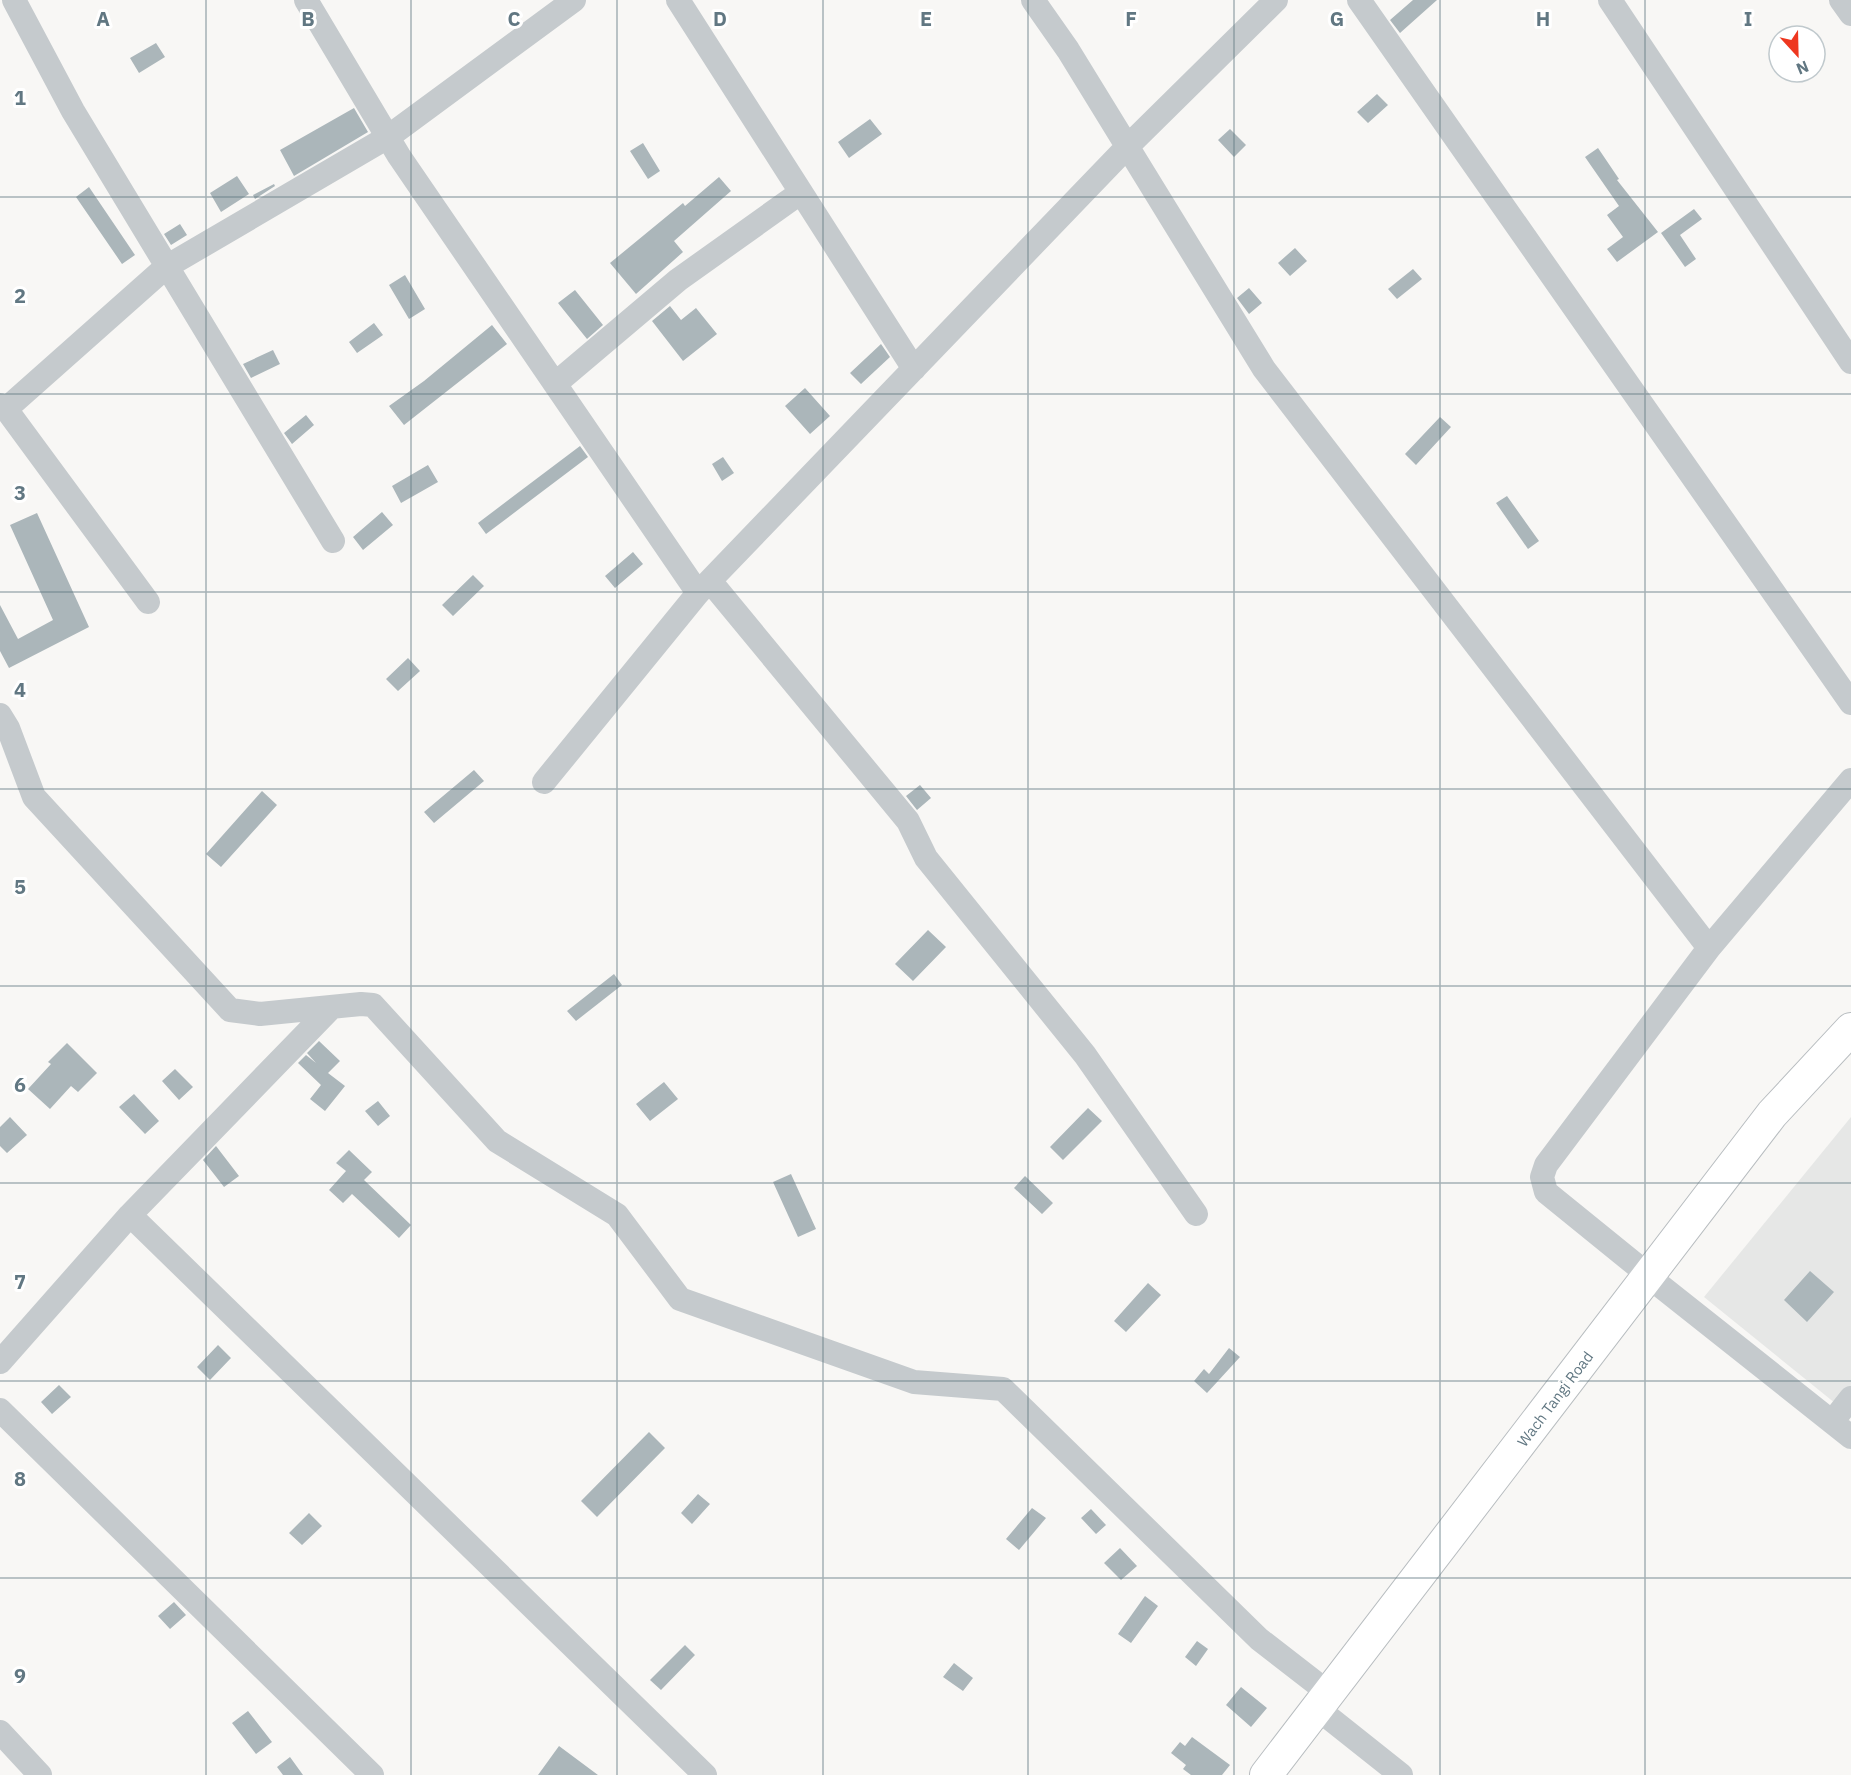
<svg xmlns="http://www.w3.org/2000/svg" width="1851" height="1775" font-family="'IBM Plex Sans',sans-serif">
  <style>
    .built { fill: #e6e7e6 }
    .building { fill: #abb6ba }
    .lines { fill: none; stroke-linecap: round; stroke-linejoin: round }
    .major-casing { stroke: #b8bdc0; stroke-width: 34 }
    .minor { stroke: #c5cacd; stroke-width: 24 }
    .major { stroke: #fff; stroke-width: 32 }
    .grid { fill: none; stroke: #617782; stroke-width: 1.5; stroke-opacity: 0.55 }
    .labels { text-anchor: middle; dominant-baseline: central; stroke-width: 6; stroke-linejoin: round; paint-order: stroke }
    .street-label { font-size: 15px; fill: #617782; stroke: #fff }
    .grid-label { font-size: 20px; text-anchor: middle; font-weight: bold; fill: #617782; stroke: #fff; stroke-width: 6; stroke-linejoin: round; paint-order: stroke }
  </style>
  <rect width="100%" height="100%" fill="#f8f7f5"/>
  <path class="built" d="M 1851,1117 L 1851,1416 L 1704,1297 Z"/>
  <path class="building" d="M 1413,0 L 1437,0 L 1400,33 L 1390,20 Z
    M 156,43 L 165,57 L 139,73 L 130,58 Z
    M 1377,94 L 1388,105 L 1368,123 L 1357,112 Z
    M 354,108 L 368,132 L 294,176 L 280,150 Z
    M 870,119 L 882,134 L 849,158 L 838,142 Z
    M 1230,129 L 1246,145 L 1234,157 L 1218,140 Z
    M 643,143 L 660,171 L 648,179 L 630,151 Z
    M 1598,148 L 1619,179 L 1617,180 L 1658,232 L 1617,262 L 1607,249 L 1623,237 L 1607,215 L 1619,206 L 1585,157 Z
    M 237,176 L 249,194 L 221,212 L 210,193 Z
    M 719,177 L 731,191 L 674,241 L 683,252 L 636,294 L 610,263 L 683,203 L 685,206 Z
    M 274,184 L 275,186 L 255,199 L 253,195 Z
    M 89,187 L 135,255 L 122,264 L 76,197 Z
    M 1694,209 L 1702,219 L 1680,235 L 1696,259 L 1685,267 L 1661,233 Z
    M 180,224 L 187,235 L 171,245 L 164,234 Z
    M 1295,248 L 1307,261 L 1290,276 L 1278,263 Z
    M 1413,269 L 1422,279 L 1397,299 L 1388,289 Z
    M 405,275 L 425,309 L 409,319 L 389,285 Z
    M 1249,288 L 1262,303 L 1249,314 L 1237,298 Z
    M 575,290 L 603,325 L 587,339 L 558,303 Z
    M 670,306 L 681,320 L 696,308 L 717,334 L 683,361 L 652,321 Z
    M 374,323 L 383,335 L 357,353 L 349,342 Z
    M 492,325 L 507,344 L 404,425 L 389,406 L 424,381 Z
    M 881,344 L 890,357 L 861,384 L 850,373 Z
    M 273,350 L 280,364 L 251,378 L 243,364 Z
    M 805,388 L 830,416 L 810,434 L 785,406 Z
    M 306,415 L 314,425 L 292,444 L 284,433 Z
    M 1440,417 L 1451,427 L 1416,465 L 1405,454 Z
    M 580,446 L 588,457 L 486,534 L 478,523 Z
    M 723,457 L 734,473 L 722,481 L 712,464 Z
    M 428,465 L 438,482 L 401,503 L 392,486 Z
    M 1507,496 L 1539,541 L 1528,549 L 1496,503 Z
    M 382,512 L 393,525 L 363,550 L 353,537 Z
    M 37,513 L 89,627 L 9,668 L 0,651 L 0,605 L 18,639 L 53,620 L 10,525 Z
    M 633,552 L 643,564 L 615,588 L 605,576 Z
    M 473,575 L 484,586 L 453,616 L 442,605 Z
    M 408,658 L 420,671 L 398,691 L 386,679 Z
    M 474,770 L 484,781 L 434,823 L 424,812 Z
    M 920,785 L 931,798 L 917,810 L 906,796 Z
    M 262,791 L 277,805 L 221,867 L 206,854 Z
    M 928,930 L 946,947 L 913,981 L 895,964 Z
    M 614,974 L 622,985 L 576,1021 L 567,1011 Z
    M 319,1041 L 340,1061 L 328,1073 L 345,1086 L 325,1111 L 310,1099 L 321,1085 L 298,1063 L 306,1055 L 316,1063 L 307,1053 Z
    M 67,1043 L 97,1073 L 78,1092 L 71,1086 L 50,1109 L 28,1089 L 51,1064 L 48,1062 Z
    M 175,1069 L 193,1087 L 179,1100 L 162,1081 Z
    M 664,1082 L 678,1099 L 650,1121 L 636,1104 Z
    M 134,1094 L 159,1121 L 145,1134 L 119,1107 Z
    M 378,1101 L 390,1116 L 378,1126 L 365,1111 Z
    M 1088,1108 L 1102,1121 L 1063,1160 L 1050,1147 Z
    M 10,1117 L 27,1135 L 7,1153 L 0,1146 L 0,1127 Z
    M 216,1146 L 239,1176 L 224,1187 L 203,1160 Z
    M 349,1150 L 372,1172 L 364,1180 L 411,1225 L 399,1238 L 352,1194 L 343,1203 L 329,1190 L 346,1171 L 336,1163 Z
    M 791,1174 L 816,1229 L 798,1237 L 773,1182 Z
    M 1025,1176 L 1053,1203 L 1042,1214 L 1014,1188 Z
    M 1810,1271 L 1834,1292 L 1807,1322 L 1784,1300 Z
    M 1148,1283 L 1161,1295 L 1126,1332 L 1114,1321 Z
    M 218,1345 L 231,1358 L 210,1380 L 197,1367 Z
    M 1229,1348 L 1240,1357 L 1207,1393 L 1194,1381 L 1204,1369 L 1209,1374 Z
    M 59,1385 L 71,1397 L 52,1414 L 41,1402 Z
    M 649,1432 L 665,1448 L 597,1517 L 581,1501 Z
    M 698,1494 L 710,1504 L 692,1524 L 681,1513 Z
    M 1032,1508 L 1046,1518 L 1019,1550 L 1006,1539 Z
    M 1091,1509 L 1106,1525 L 1096,1534 L 1081,1518 Z
    M 309,1513 L 322,1526 L 302,1545 L 289,1533 Z
    M 1120,1548 L 1137,1566 L 1121,1580 L 1104,1563 Z
    M 1145,1596 L 1158,1606 L 1131,1643 L 1118,1634 Z
    M 174,1602 L 186,1615 L 170,1629 L 158,1616 Z
    M 1197,1641 L 1208,1649 L 1196,1666 L 1185,1657 Z
    M 685,1645 L 695,1655 L 661,1690 L 650,1680 Z
    M 954,1663 L 973,1678 L 963,1691 L 943,1677 Z
    M 1241,1687 L 1267,1708 L 1251,1727 L 1226,1705 Z
    M 248,1711 L 272,1742 L 256,1754 L 232,1723 Z
    M 1192,1737 L 1230,1765 L 1222,1775 L 1191,1775 L 1183,1769 L 1186,1765 L 1171,1753 L 1180,1742 L 1185,1746 Z
    M 559,1746 L 598,1775 L 538,1775 Z
    M 290,1757 L 303,1775 L 283,1775 L 277,1767 Z"/>
  <g class="lines">
    <g class="major-casing">
      <path id="major" d="M 1266,1775 L 1772,1114 L 1851,1029"/>
    </g>
    <path class="minor" d="M 14,0 L 73,111 L 333,541
      M 306,0 L 399,156 L 698,593
      M 678,0 L 914,369
      M 1033,0 L 1068,50 L 1264,369 L 1709,948
      M 1359,0 L 1851,703
      M 1610,0 L 1851,362
      M 1841,0 L 1851,14
      M 555,384 L 678,280 L 800,193
      M 0,405 L 6,409 L 148,602
      M 6,409 L 166,267 L 388,137 L 574,0
      M 710,581 L 908,821 L 926,858 L 1085,1055 L 1196,1214
      M 0,715 L 8,728 L 34,797 L 230,1010 L 260,1014 L 361,1004 L 373,1005 L 497,1141 L 617,1215 L 680,1299 L 914,1382 L 1003,1389 L 1259,1639 L 1330,1694
      M 544,782 L 698,593 L 1127,147 L 1276,0
      M 130,1215 L 705,1775
      M 1641,1269 L 1546,1192 L 1542,1177 L 1546,1165 L 1709,948 L 1851,780
      M 1648,1276 L 1851,1437
      M 0,1362 L 130,1215 L 331,1008
      M 0,1410 L 372,1775
      M 1832,1422 L 1851,1398
      M 1318,1709 L 1401,1775
      M 0,1732 L 40,1775"/>
    <use href="#major" class="major"/>
  </g>
  <path class="grid" d="M 206,0 L 206,1775M 411,0 L 411,1775M 617,0 L 617,1775M 823,0 L 823,1775M 1028,0 L 1028,1775M 1234,0 L 1234,1775M 1440,0 L 1440,1775M 1645,0 L 1645,1775M 0,197 L 1851,197M 0,394 L 1851,394M 0,592 L 1851,592M 0,789 L 1851,789M 0,986 L 1851,986M 0,1183 L 1851,1183M 0,1381 L 1851,1381M 0,1578 L 1851,1578"/>
  <g class="labels">
    <g class="street-label">
      <text transform="translate(1555 1399) rotate(-53)">Wach Tangi Road</text>
    </g>
  </g>
  <g class="grid-label">
    <text x="103" y="26">A</text>
    <text x="308" y="26">B</text>
    <text x="514" y="26">C</text>
    <text x="720" y="26">D</text>
    <text x="926" y="26">E</text>
    <text x="1131" y="26">F</text>
    <text x="1337" y="26">G</text>
    <text x="1543" y="26">H</text>
    <text x="1748" y="26">I</text>
    <text x="20" y="105">1</text>
    <text x="20" y="303">2</text>
    <text x="20" y="500">3</text>
    <text x="20" y="697">4</text>
    <text x="20" y="894">5</text>
    <text x="20" y="1092">6</text>
    <text x="20" y="1289">7</text>
    <text x="20" y="1486">8</text>
    <text x="20" y="1683">9</text>
  </g>
  <g transform="translate(1797 54) rotate(158)"><circle r="28" fill="#ffffff" stroke="#c0c9cd" stroke-width="1.5"/>
  <path d="M0-4.5L10 22L0 15L-10 22Z" fill="#ee371f"/>
  <text y="-9" font-size="16" font-weight="bold" text-anchor="middle" fill="#617782">N</text>
  </g>
</svg>
